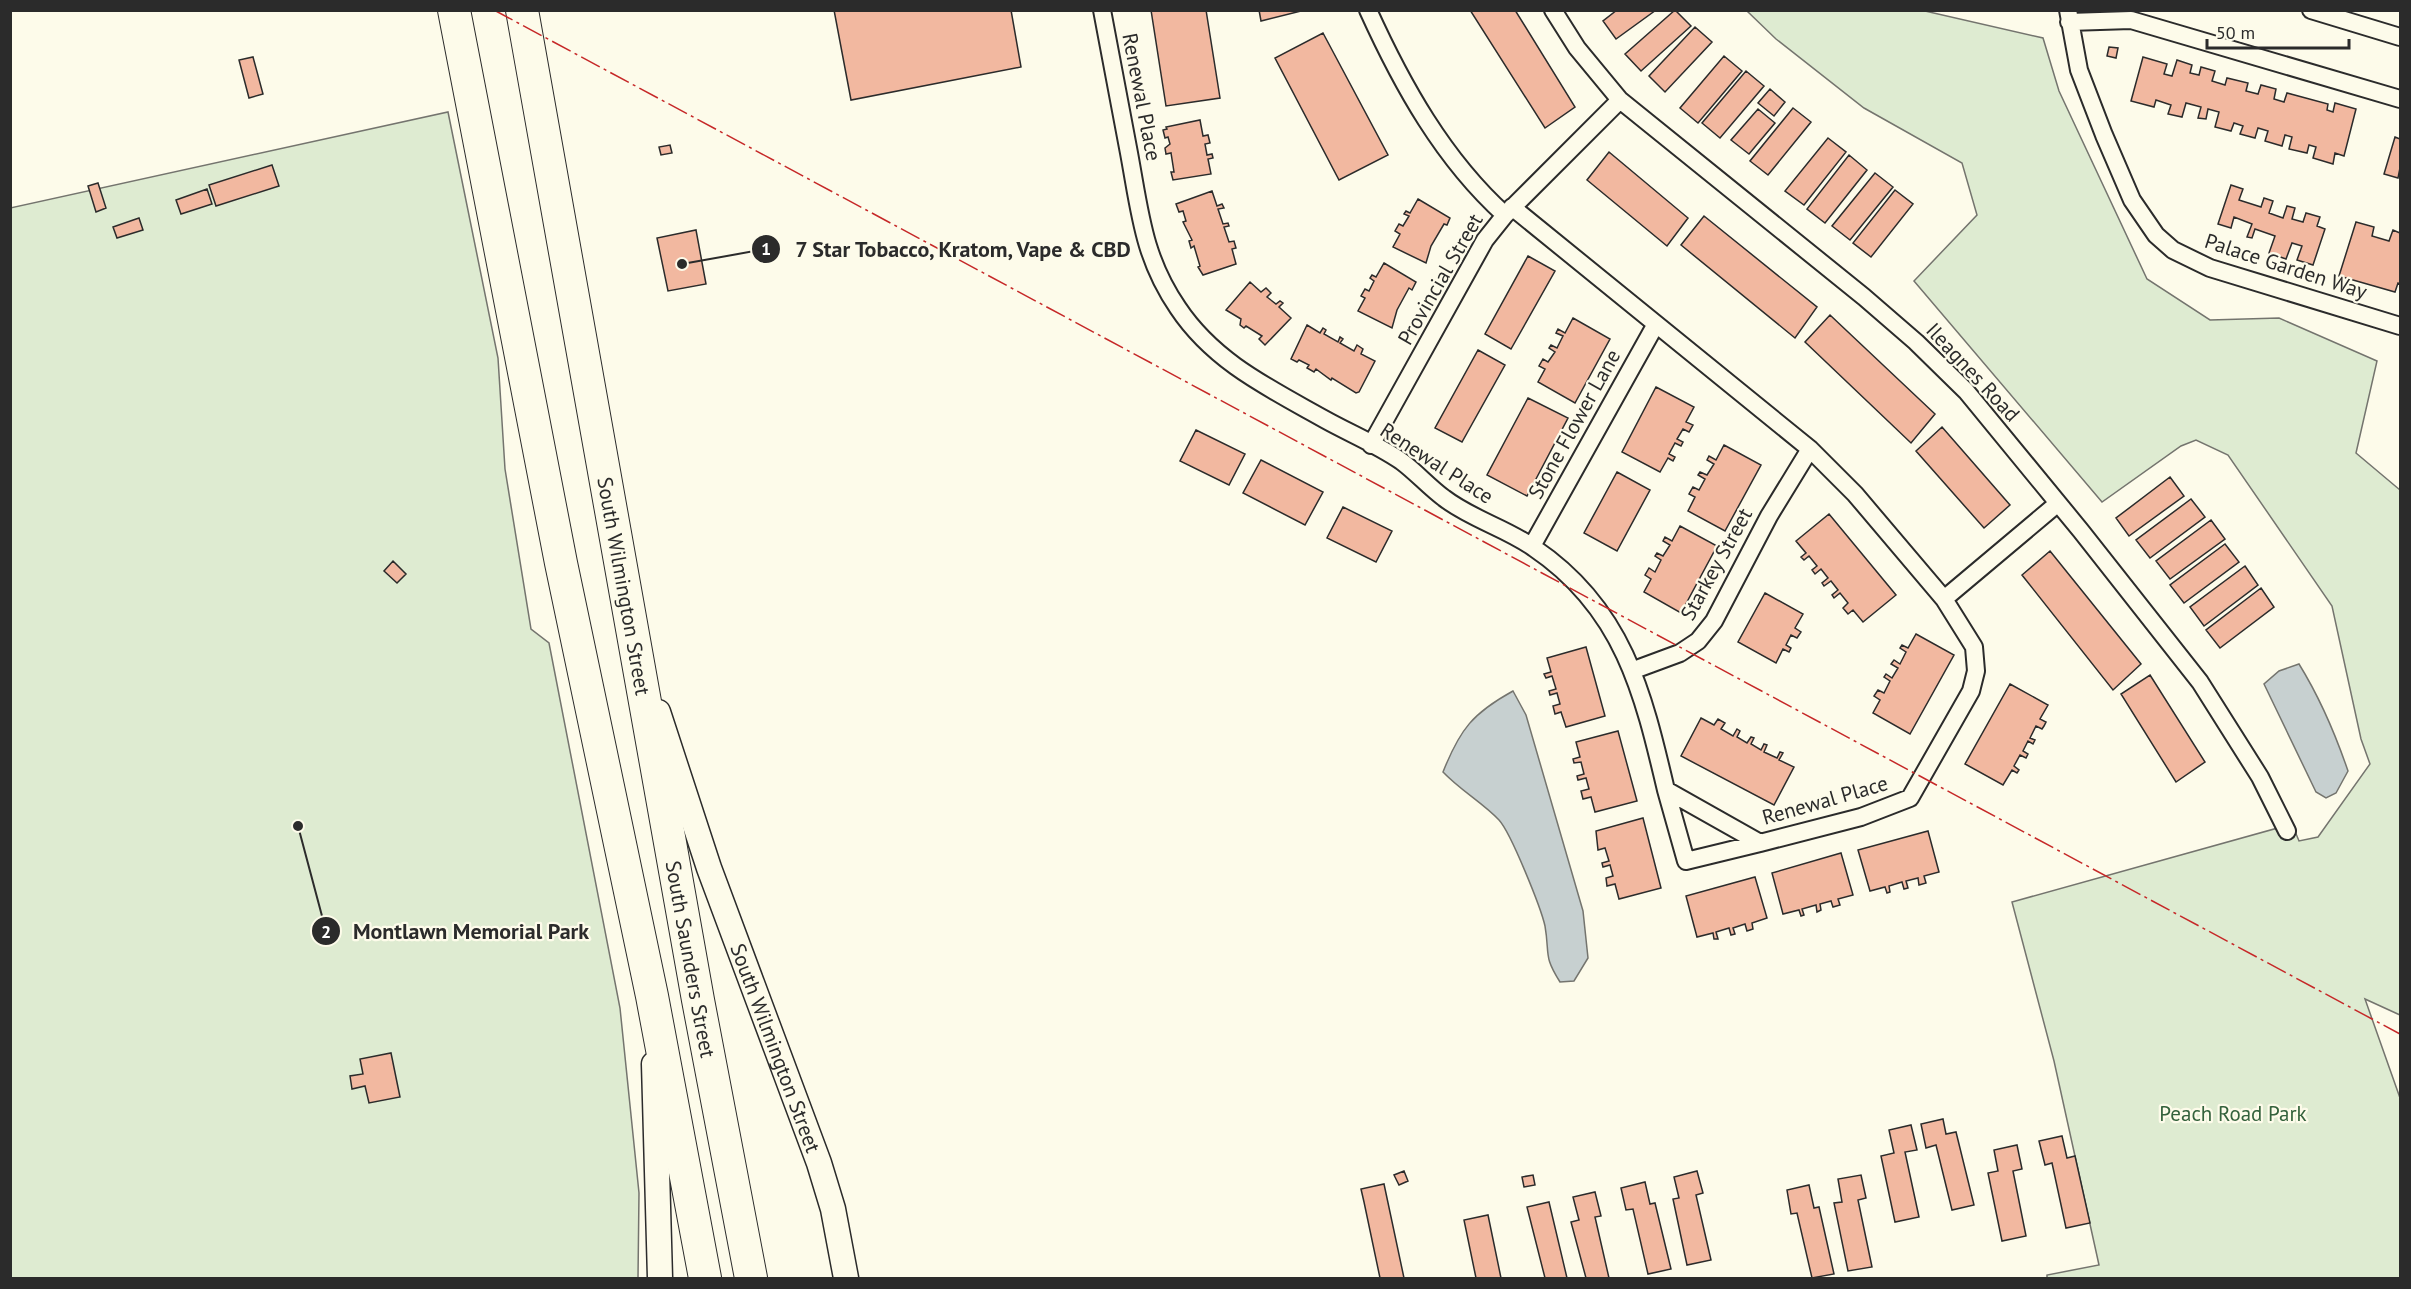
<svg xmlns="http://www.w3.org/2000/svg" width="2411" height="1289" font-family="'PT Sans',sans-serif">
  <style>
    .green { fill: #deebd1; stroke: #74746e; stroke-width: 1.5 }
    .water { fill: #c7d0d0; stroke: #74746e; stroke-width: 1.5 }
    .building { fill: #f2b8a0; stroke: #2b2b2b; stroke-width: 1.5 }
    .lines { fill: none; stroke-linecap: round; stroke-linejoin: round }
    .street-casing { stroke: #2b2b2b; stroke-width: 20 }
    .secondary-casing { stroke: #2b2b2b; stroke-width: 27 }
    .highway-casing { stroke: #2b2b2b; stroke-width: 34 }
    .street { stroke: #fdfbea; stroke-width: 16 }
    .secondary { stroke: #fdfbea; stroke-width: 24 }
    .highway { stroke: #fdfbea; stroke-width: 32 }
    .power { stroke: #c62828; stroke-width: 1.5; stroke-dasharray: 21 4.5 3 4.5; stroke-linecap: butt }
    .labels { text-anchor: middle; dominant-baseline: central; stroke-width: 4.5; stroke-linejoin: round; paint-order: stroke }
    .street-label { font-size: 21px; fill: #2b2b2b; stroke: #fdfbea }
    .park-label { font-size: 21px; fill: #34623c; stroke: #fdfbea }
    .leader { fill: none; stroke: #2b2b2b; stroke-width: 2 }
    .callout-dot { fill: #2b2b2b; stroke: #fdfbea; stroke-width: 2 }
    .mark-label { font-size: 18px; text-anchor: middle; font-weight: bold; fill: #fff }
    .callout-label { font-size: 22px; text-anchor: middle; font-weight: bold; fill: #2b2b2b; stroke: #fdfbea; stroke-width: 4.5; stroke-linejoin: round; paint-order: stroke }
  </style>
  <rect width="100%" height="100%" fill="#fdfbea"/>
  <path class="green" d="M 1747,11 L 1925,11 L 2043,38 L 2059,91 L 2147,279 L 2210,320 L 2279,318 L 2377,361 L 2356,453 L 2400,490 L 2400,1015 L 2365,999 L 2400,1098 L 2400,1278 L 2047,1278 L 2047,1275 L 2099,1265 L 2054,1061 L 2012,902 L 2292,824 L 2299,841 L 2318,837 L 2370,764 L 2361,739 L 2332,606 L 2228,455 L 2196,440 L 2181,446 L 2102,502 L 1914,281 L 1977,215 L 1962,163 L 1864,108 L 1776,39 Z
    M 448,112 L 498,358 L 505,469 L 531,629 L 549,643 L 620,1008 L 639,1193 L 638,1278 L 11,1278 L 10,208 Z"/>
  <path class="water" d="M 2299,664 C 2320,698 2335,733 2348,771 L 2336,793 L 2326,798 L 2316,792 L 2264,684 L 2279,671 Z
    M 1513,691 L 1526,715 L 1583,911 L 1588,958 L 1574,981 L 1560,982 C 1543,955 1550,955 1545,926 C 1541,908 1511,833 1499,820 C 1483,803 1460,790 1443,772 C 1460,729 1473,713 1513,691 Z"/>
  <path class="building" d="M 834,10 L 1011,10 L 1021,67 L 851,100 Z
    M 1151,10 L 1206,10 L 1220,98 L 1166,106 Z
    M 1259,10 L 1305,10 L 1261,21 Z
    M 1470,10 L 1515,10 L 1575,107 L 1545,128 Z
    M 1617,10 L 1656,10 L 1616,39 L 1603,21 Z
    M 1675,10 L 1691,26 L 1641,71 L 1625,54 Z
    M 1695,27 L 1712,42 L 1665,92 L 1649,76 Z
    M 1323,33 L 1388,155 L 1339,180 L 1275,58 Z
    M 2109,47 L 2118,48 L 2116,58 L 2107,56 Z
    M 1724,56 L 1742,71 L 1698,123 L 1680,108 Z
    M 253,57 L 263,94 L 249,98 L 239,60 Z
    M 2143,57 L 2167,64 L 2164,74 L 2172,76 L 2177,60 L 2192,65 L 2190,73 L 2199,75 L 2201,67 L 2215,71 L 2212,81 L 2225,85 L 2227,78 L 2248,83 L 2246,91 L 2258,94 L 2261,85 L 2276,89 L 2274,99 L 2284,102 L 2287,93 L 2328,104 L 2327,110 L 2333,112 L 2335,103 L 2356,109 L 2344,156 L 2335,153 L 2333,164 L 2313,158 L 2316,147 L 2309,145 L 2307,153 L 2289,149 L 2292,137 L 2285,135 L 2282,146 L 2265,141 L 2268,131 L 2258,128 L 2255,138 L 2240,134 L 2243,126 L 2234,123 L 2231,131 L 2215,127 L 2219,112 L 2208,109 L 2206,119 L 2198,118 L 2201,107 L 2186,103 L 2182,117 L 2168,114 L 2171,105 L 2156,100 L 2154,107 L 2131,101 Z
    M 1746,71 L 1764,86 L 1720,138 L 1702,123 Z
    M 1770,89 L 1785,102 L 1774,116 L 1758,103 Z
    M 1793,108 L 1811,122 L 1768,175 L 1750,161 Z
    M 1758,109 L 1775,123 L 1749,154 L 1731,140 Z
    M 1200,120 L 1203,136 L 1208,135 L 1210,143 L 1205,144 L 1207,155 L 1212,154 L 1213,158 L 1208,159 L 1211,174 L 1173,180 L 1171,172 L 1174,172 L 1171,153 L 1166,154 L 1165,148 L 1170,144 L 1168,137 L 1165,138 L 1163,130 L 1167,129 L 1166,127 Z
    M 2395,137 L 2400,139 L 2400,168 L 2398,178 L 2384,174 Z
    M 1828,138 L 1846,152 L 1804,205 L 1785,191 Z
    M 670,145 L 672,153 L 661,155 L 659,147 Z
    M 1609,152 L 1688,218 L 1667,246 L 1587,180 Z
    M 1849,155 L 1867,170 L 1825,223 L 1807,209 Z
    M 272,165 L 279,186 L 216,206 L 209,185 Z
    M 1875,173 L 1893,187 L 1850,240 L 1832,226 Z
    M 98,183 L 106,208 L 96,212 L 88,186 Z
    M 2231,185 L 2243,189 L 2239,200 L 2261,207 L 2264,198 L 2273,201 L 2269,213 L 2283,218 L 2287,206 L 2295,208 L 2292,219 L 2303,222 L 2306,213 L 2320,217 L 2317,226 L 2325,229 L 2313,265 L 2297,260 L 2302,246 L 2292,243 L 2286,259 L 2269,253 L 2275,236 L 2255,229 L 2252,238 L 2247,237 L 2252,224 L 2234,217 L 2231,228 L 2218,224 Z
    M 207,189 L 212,204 L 181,214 L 176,200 Z
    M 1895,190 L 1913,204 L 1871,257 L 1853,243 Z
    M 1212,191 L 1217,206 L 1222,204 L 1224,208 L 1218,209 L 1223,224 L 1228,223 L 1229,226 L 1224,227 L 1229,242 L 1234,241 L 1236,248 L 1232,249 L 1236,264 L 1203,275 L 1198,267 L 1200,266 L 1194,246 L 1191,248 L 1189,241 L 1192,240 L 1183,222 L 1186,221 L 1183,211 L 1179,212 L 1176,204 Z
    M 1418,199 L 1450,218 L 1447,225 L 1444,224 L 1431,246 L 1426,263 L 1393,247 L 1400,234 L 1395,231 L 1399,224 L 1403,226 L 1409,216 L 1404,214 L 1406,211 L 1410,213 Z
    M 1704,216 L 1817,307 L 1795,338 L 1681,245 Z
    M 139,218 L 143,230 L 117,238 L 113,227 Z
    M 2356,222 L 2374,227 L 2372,236 L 2389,241 L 2393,230 L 2400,233 L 2400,284 L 2398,283 L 2395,292 L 2339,276 Z
    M 696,230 L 706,284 L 668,291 L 657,238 Z
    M 1528,256 L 1555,271 L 1511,349 L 1485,334 Z
    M 1384,263 L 1416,282 L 1412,290 L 1409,288 L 1397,310 L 1392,328 L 1358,311 L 1365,298 L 1361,296 L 1365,289 L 1369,291 L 1374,281 L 1370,278 L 1372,275 L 1376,277 Z
    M 1250,282 L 1261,292 L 1266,288 L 1271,293 L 1267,297 L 1276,304 L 1280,301 L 1283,303 L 1279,307 L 1291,318 L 1265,345 L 1259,339 L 1262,336 L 1246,326 L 1244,328 L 1240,325 L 1241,319 L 1226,310 Z
    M 1830,315 L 1935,414 L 1911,443 L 1805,342 Z
    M 1573,318 L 1610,339 L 1575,403 L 1538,382 L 1545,369 L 1539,366 L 1543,359 L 1548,362 L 1555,352 L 1549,348 L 1551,345 L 1557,348 L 1563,336 L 1556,333 L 1558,329 L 1565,333 Z
    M 1307,325 L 1320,333 L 1323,328 L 1326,330 L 1324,334 L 1338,342 L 1340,337 L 1343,339 L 1340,343 L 1354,351 L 1357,345 L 1363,349 L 1361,354 L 1375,361 L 1359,392 L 1356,393 L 1332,378 L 1331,380 L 1316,369 L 1314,372 L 1307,368 L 1309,365 L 1299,360 L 1297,362 L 1291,359 Z
    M 1478,350 L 1505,365 L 1462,442 L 1435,428 Z
    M 1656,387 L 1694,407 L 1686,422 L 1693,425 L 1689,432 L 1683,429 L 1677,439 L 1683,442 L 1681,446 L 1675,443 L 1669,454 L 1675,457 L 1673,461 L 1668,458 L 1660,472 L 1622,452 Z
    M 1528,398 L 1568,418 L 1527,496 L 1487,475 Z
    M 1942,427 L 2010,505 L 1984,528 L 1916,451 Z
    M 1196,430 L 1245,454 L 1229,485 L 1180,461 Z
    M 1724,445 L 1761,465 L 1725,531 L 1688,511 L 1695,497 L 1689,494 L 1693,487 L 1699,490 L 1705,479 L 1698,475 L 1700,472 L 1707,475 L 1714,464 L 1707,460 L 1709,456 L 1716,460 Z
    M 1261,460 L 1323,492 L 1305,525 L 1243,493 Z
    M 1617,472 L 1650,490 L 1617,551 L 1584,533 Z
    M 2170,477 L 2184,496 L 2129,536 L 2116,518 Z
    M 2191,499 L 2205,517 L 2150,558 L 2136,540 Z
    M 1343,507 L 1392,531 L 1376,562 L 1327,538 Z
    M 1829,514 L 1896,595 L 1863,622 L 1853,610 L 1848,614 L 1843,608 L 1848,603 L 1840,593 L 1834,598 L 1832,595 L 1838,590 L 1831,581 L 1824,586 L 1822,583 L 1828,578 L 1821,569 L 1815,574 L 1812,570 L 1817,566 L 1809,556 L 1804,560 L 1801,557 L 1806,553 L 1796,541 Z
    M 2211,520 L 2225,539 L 2170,579 L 2156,561 Z
    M 1680,526 L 1717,546 L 1681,613 L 1644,592 L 1651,579 L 1645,575 L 1649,568 L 1655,572 L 1661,560 L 1655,556 L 1657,553 L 1663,556 L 1670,545 L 1663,541 L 1665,537 L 1672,541 Z
    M 2225,544 L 2239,562 L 2184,603 L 2170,585 Z
    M 2050,551 L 2141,664 L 2113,690 L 2022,575 Z
    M 393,561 L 406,574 L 397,583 L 384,571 Z
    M 2245,566 L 2258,585 L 2204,626 L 2190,607 Z
    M 2261,588 L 2274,607 L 2220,648 L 2206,630 Z
    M 1765,593 L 1803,614 L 1795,628 L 1801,632 L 1797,638 L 1791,635 L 1786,645 L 1791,648 L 1789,652 L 1783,649 L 1776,663 L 1738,642 Z
    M 1916,634 L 1954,655 L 1910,734 L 1873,713 L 1880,700 L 1874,696 L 1878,690 L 1884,693 L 1890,681 L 1884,677 L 1886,674 L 1892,678 L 1898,668 L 1891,664 L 1894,660 L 1900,664 L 1906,652 L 1900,648 L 1902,645 L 1908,648 Z
    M 1586,647 L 1605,716 L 1566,727 L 1561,712 L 1555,714 L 1553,706 L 1560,704 L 1557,693 L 1550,695 L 1549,691 L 1556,689 L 1552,676 L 1546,678 L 1544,674 L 1551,672 L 1547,658 Z
    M 2150,675 L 2205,762 L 2176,782 L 2121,694 Z
    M 2010,684 L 2048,705 L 2040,719 L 2046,722 L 2044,726 L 2042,729 L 2036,726 L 2030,738 L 2035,740 L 2033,744 L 2028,741 L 2023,751 L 2028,754 L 2026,758 L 2020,755 L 2014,766 L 2019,770 L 2017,773 L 2012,770 L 2003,785 L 1965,764 Z
    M 1701,718 L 1714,725 L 1718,719 L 1725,723 L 1721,729 L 1733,736 L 1737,729 L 1740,731 L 1737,737 L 1747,743 L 1751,737 L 1754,738 L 1751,744 L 1761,750 L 1764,744 L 1767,745 L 1764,752 L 1777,758 L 1780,752 L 1783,753 L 1779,760 L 1794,767 L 1774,805 L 1681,756 Z
    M 1618,731 L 1637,801 L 1595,812 L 1591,797 L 1583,799 L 1581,791 L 1589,789 L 1586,778 L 1578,780 L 1577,776 L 1584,774 L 1581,762 L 1574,763 L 1573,759 L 1580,757 L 1576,742 Z
    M 1643,818 L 1661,888 L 1619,899 L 1615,884 L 1607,886 L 1606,878 L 1613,876 L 1610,865 L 1603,867 L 1602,863 L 1609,861 L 1605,848 L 1598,850 L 1596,831 Z
    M 1928,831 L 1939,872 L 1924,876 L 1926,883 L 1919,885 L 1918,878 L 1906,881 L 1908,888 L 1904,889 L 1902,882 L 1889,886 L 1890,892 L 1887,893 L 1885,887 L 1870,891 L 1858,850 Z
    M 1841,853 L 1853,895 L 1838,899 L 1840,905 L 1833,907 L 1831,901 L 1820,904 L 1821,910 L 1817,912 L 1816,905 L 1802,909 L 1804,915 L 1801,916 L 1799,910 L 1783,914 L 1772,873 Z
    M 1755,877 L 1767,918 L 1752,923 L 1753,929 L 1747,931 L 1745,924 L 1733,928 L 1735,934 L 1731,935 L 1729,928 L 1716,932 L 1718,939 L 1714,939 L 1713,933 L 1697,937 L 1686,896 Z
    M 391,1053 L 400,1097 L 369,1103 L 365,1086 L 352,1089 L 350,1076 L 363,1074 L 360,1059 Z
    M 1943,1119 L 1946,1134 L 1956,1132 L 1974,1205 L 1952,1210 L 1936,1145 L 1926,1148 L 1921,1124 Z
    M 1911,1125 L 1917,1150 L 1905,1152 L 1919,1217 L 1895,1222 L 1881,1156 L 1894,1153 L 1889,1130 Z
    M 2062,1136 L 2067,1158 L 2075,1156 L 2090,1223 L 2066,1228 L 2052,1163 L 2045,1165 L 2039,1141 Z
    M 2017,1145 L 2022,1169 L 2013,1171 L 2026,1236 L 2002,1241 L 1988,1173 L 1998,1171 L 1994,1150 Z
    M 1404,1171 L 1408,1181 L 1399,1185 L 1394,1175 Z
    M 1697,1171 L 1703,1193 L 1696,1195 L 1711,1260 L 1687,1265 L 1673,1199 L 1679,1198 L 1674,1177 Z
    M 1533,1175 L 1535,1185 L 1524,1187 L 1522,1177 Z
    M 1861,1175 L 1866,1198 L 1858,1200 L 1872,1267 L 1848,1271 L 1834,1203 L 1842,1202 L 1838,1179 Z
    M 1645,1182 L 1650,1204 L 1655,1203 L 1671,1269 L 1648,1274 L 1633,1209 L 1626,1210 L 1621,1188 Z
    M 1384,1184 L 1404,1278 L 1380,1278 L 1364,1202 L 1361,1189 Z
    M 1809,1185 L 1814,1208 L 1819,1207 L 1834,1274 L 1812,1278 L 1797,1213 L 1791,1214 L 1787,1190 Z
    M 1595,1192 L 1601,1216 L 1595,1217 L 1609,1278 L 1586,1278 L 1571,1222 L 1579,1220 L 1573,1197 Z
    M 1549,1202 L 1567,1278 L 1545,1278 L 1527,1207 Z
    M 1488,1215 L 1501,1278 L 1476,1278 L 1464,1220 Z"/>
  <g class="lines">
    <g class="street-casing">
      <path id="street" d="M 1102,10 C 1111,58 1120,105 1129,153 C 1140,212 1143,257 1178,308 C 1214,362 1269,388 1324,419 C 1349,433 1378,445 1401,461 C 1416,472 1429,487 1444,498 C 1471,519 1506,528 1534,548 C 1623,608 1643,692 1666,790 L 1760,843 L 1861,817 L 1910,798 L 1971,691 L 1976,671 L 1974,647 L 1944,599 L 1855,494 L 1810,449 L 1512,207
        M 1368,10 C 1402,85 1443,159 1505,215
        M 1553,10 L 1577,48 L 1620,100 L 1864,297 L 1916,342 L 1966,391 L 2081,531 L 2200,682 L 2260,777 L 2287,831
        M 2068,10 L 2079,70 L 2104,135 L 2132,200 L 2156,235 L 2173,250 L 2210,268 L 2400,326
        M 2311,10 L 2400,37
        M 2069,22 L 2131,20 L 2400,99
        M 1371,445 L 1485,240 L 1505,215 L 1620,100
        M 1532,546 L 1656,324
        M 1944,599 L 2057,504
        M 1634,670 L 1680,653 L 1698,641 L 1714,621 L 1769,516 L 1810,449
        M 1666,790 L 1686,861 L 1760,843"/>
    </g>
    <g class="secondary-casing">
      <g id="secondary">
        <path id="s1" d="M 658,712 L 709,868 L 819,1163 L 833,1209 L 846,1278"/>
        <path d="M 654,1064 L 660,1278"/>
      </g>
    </g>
    <g class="highway-casing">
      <g id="highway">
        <path d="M 454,10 L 561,563 L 652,996 L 705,1278"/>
        <path id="s2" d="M 522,10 L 698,1000 L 751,1278"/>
      </g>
    </g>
    <use href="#street" class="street"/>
    <use href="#secondary" class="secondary"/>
    <use href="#highway" class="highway"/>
    <path class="power" d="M 494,10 L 2400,1034"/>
  </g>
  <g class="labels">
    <g class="street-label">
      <text transform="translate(1142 97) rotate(79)">Renewal Place</text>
      <text transform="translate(2286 266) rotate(18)">Palace Garden Way</text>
      <text transform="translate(1440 279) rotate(-60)">Provincial Street</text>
      <text transform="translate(1973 372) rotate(47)">Ileagnes Road</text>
      <text transform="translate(1574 424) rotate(-61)">Stone Flower Lane</text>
      <text transform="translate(1437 463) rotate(33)">Renewal Place</text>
      <text transform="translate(1716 564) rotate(-61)">Starkey Street</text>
      <text stroke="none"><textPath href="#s2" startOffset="585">South Wilmington Street</textPath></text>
      <text transform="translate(1825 800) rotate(-16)">Renewal Place</text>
      <text stroke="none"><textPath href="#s2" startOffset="964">South Saunders Street</textPath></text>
      <text stroke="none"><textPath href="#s1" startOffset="356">South Wilmington Street</textPath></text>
    </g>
    <g class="park-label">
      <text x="2233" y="1113">Peach Road Park</text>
    </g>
  </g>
  <path class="leader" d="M682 264L766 249M298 826L326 931"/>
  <g class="callout-dot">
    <circle cx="682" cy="264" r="6"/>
    <circle cx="298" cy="826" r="6"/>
    <circle cx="766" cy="249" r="15"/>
    <circle cx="326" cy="931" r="15"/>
  </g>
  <g class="mark-label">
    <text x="766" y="255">1</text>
    <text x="326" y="938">2</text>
  </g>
  <g class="callout-label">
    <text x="963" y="257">7 Star Tobacco, Kratom, Vape &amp; CBD</text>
    <text x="471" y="939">Montlawn Memorial Park</text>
  </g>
  <rect width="2411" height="1289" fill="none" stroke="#2b2b2b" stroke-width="24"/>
  <path d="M2207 39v9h142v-9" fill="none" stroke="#2b2b2b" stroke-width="3"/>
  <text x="2216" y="39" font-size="18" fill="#2b2b2b" stroke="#fdfbea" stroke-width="4.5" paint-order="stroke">50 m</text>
</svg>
